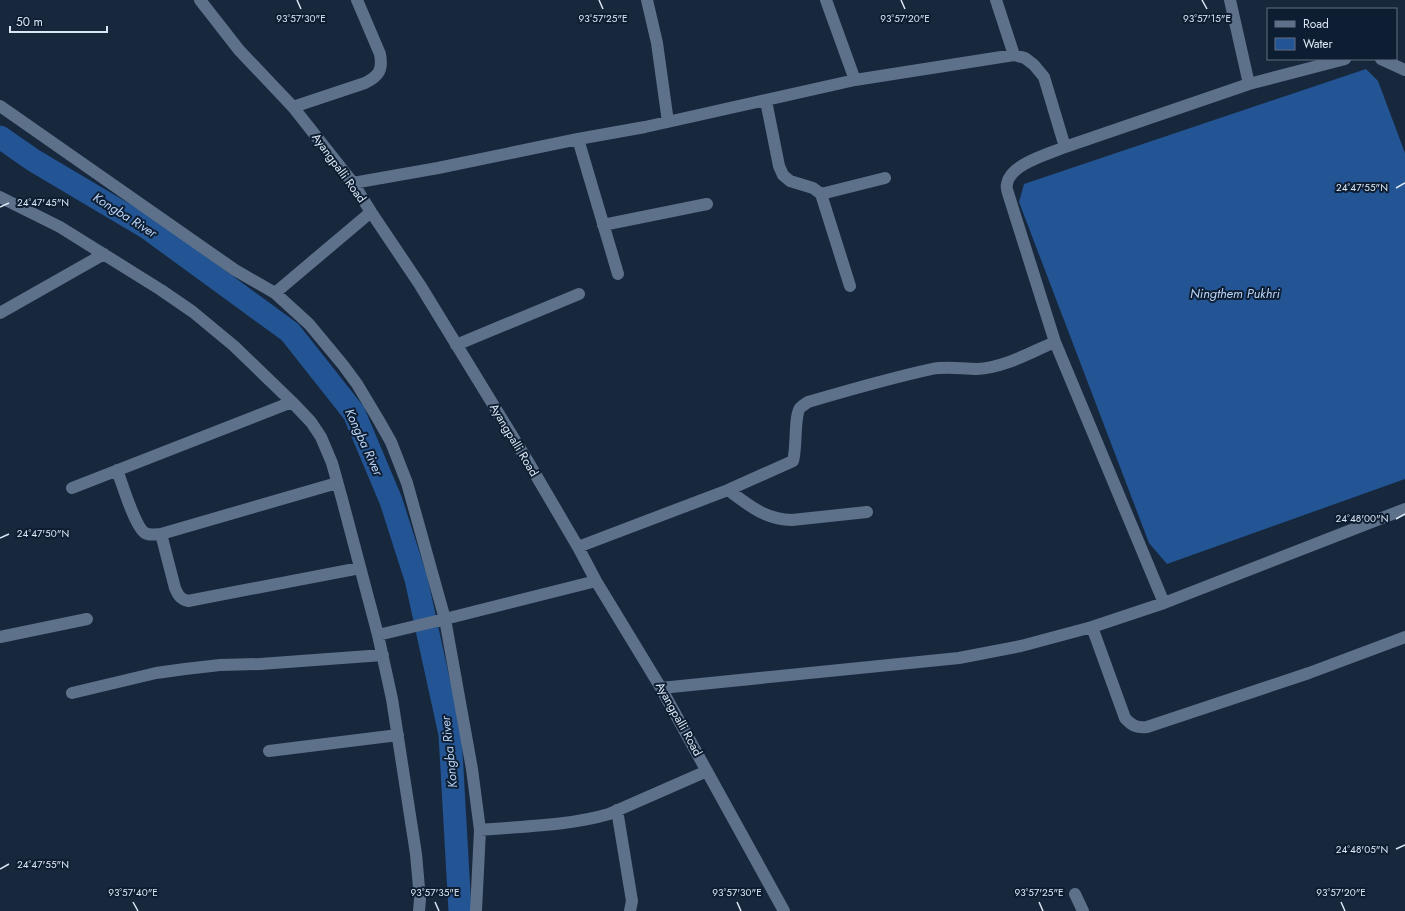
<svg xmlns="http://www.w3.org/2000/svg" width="1405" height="911" font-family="Jost,sans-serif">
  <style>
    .water { fill: #235494 }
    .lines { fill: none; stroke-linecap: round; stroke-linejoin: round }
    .river { stroke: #235494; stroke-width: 23 }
    .minor { stroke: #5e718a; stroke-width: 12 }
    .ticks { fill: none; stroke: #dce7f5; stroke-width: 1.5 }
    .labels { text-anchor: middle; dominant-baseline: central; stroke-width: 4; stroke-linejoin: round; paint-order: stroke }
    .street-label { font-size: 12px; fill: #dce7f5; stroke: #0e1e32 }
    .water-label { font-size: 13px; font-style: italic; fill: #b8d3f7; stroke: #0e1e32 }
    .ticks-label { font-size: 10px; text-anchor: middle; fill: #dce7f5; stroke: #0e1e32; stroke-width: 4; stroke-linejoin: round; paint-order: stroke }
  </style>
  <rect width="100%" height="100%" fill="#17283d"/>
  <path class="water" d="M 1366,69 L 1378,81 L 1405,153 L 1405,479 L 1167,564 L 1149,543 L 1019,202 L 1024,184 Z"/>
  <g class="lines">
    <path class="river" d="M 0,137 L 33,160 L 146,227 L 290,332 L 354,413 L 391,501 L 416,579 L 450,734 L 460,911"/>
    <path class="minor" d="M 200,0 L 239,50 L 293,107 L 353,183 L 371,212 L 420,285 L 527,460 L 578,547 L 596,581 L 661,688 L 784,911
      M 647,0 L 657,43 L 668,122
      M 826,0 L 855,80
      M 996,0 L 1014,55
      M 1230,0 L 1249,84
      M 1381,59 L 1405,70
      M 766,101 L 779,166 L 783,175 L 790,181 L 813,188 L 821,194 L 850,286
      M 0,106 L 235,270 L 275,293 L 309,324 L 343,365 L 357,384 L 378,419 L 391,442 L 407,483 L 445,619 L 378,635
      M 293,107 L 365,83 C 379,76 383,70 380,54 L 357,0
      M 578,139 L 618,274
      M 1065,147 C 1049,154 1010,164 1007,184 C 1006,187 1007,190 1008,193 L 1055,342 L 1164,603
      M 353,183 L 438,168 L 578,139 L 645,127 L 855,80 L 1014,55 L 1025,58 L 1034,65 L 1044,77 L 1065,147 L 1249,84 L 1345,59
      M 821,194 L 885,178
      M 0,197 L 60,227 L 161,290 L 193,312 L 234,346 L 292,402 L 311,422 L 321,437 L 332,463 L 342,499 L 378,635 L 392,699 L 416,854 L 420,899 L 419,911
      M 603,225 L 707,204
      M 275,293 L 371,212
      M 0,313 L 104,254
      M 456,345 L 579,294
      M 117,470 C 122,483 135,527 145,533 C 150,536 156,534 161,534 L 337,483
      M 72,488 L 292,402
      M 728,490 C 750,506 764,519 792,520 L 867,512
      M 161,534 L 175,588 C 178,595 180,599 188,601 L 360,568
      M 578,547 L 728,490 L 793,461 C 797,448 794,416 800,408 C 802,406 805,404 808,402 C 849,390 890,378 932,369 C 947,366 962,369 977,369 C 1004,368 1031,352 1055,342
      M 1092,627 L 1125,718 C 1132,726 1137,728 1147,727 L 1309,673 L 1405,637
      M 0,637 L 87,619
      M 661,688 L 959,658 L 1021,646 L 1092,627 L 1164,603 L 1405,509
      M 72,693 L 156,673 L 185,669 L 220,665 L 260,664 L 383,655
      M 269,751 L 398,735
      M 617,810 L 632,901 L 630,911
      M 480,830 C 523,826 568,826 609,814 L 707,771
      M 1075,894 L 1083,911
      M 476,911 L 480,830 L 472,769 L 445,619 L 596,581"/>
  </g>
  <path class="ticks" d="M 297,0 L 301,9M 599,0 L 603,9M 901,0 L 905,9M 1202,0 L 1207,9M 1396,188 L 1405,183M 0,207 L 9,203M 1396,519 L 1405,514M 0,538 L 9,534M 1396,849 L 1405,845M 0,869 L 9,864M 133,902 L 138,911M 435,902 L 439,911M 737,902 L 741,911M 1039,902 L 1043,911M 1341,902 L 1345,911"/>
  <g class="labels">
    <g class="street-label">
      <text transform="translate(339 168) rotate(54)">Ayangpalli Road</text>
      <text transform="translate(514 440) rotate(59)">Ayangpalli Road</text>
      <text transform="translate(679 719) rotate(61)">Ayangpalli Road</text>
    </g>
    <g class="water-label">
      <text transform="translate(125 215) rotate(32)">Kongba River</text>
      <text x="1235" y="293">Ningthem Pukhri</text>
      <text transform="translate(364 442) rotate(65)">Kongba River</text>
      <text transform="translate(449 752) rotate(-96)">Kongba River</text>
    </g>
  </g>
  <g class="ticks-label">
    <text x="301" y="22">93°57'30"E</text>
    <text x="603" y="22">93°57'25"E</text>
    <text x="905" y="22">93°57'20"E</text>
    <text x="1207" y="22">93°57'15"E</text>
    <text x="1362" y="191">24°47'55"N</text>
    <text x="43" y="206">24°47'45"N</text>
    <text x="1362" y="522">24°48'00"N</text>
    <text x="43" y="537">24°47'50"N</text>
    <text x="1362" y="853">24°48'05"N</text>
    <text x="43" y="868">24°47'55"N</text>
    <text x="133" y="896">93°57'40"E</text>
    <text x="435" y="896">93°57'35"E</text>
    <text x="737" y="896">93°57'30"E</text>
    <text x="1039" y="896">93°57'25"E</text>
    <text x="1341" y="896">93°57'20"E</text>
  </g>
  <rect x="1267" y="8" width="130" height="52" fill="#0e1e32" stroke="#606e80"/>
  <rect x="1275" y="21" width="20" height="6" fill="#5e718a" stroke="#606e80"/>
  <text x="1303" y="28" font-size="12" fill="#dce7f5">Road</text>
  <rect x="1275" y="38" width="20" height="12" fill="#235494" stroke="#606e80"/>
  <text x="1303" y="48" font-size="12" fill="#dce7f5">Water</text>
  <path d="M10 26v6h97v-6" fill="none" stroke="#dce7f5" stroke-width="2"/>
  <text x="16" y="26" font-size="12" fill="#dce7f5" stroke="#0e1e32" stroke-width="3" paint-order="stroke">50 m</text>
</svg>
